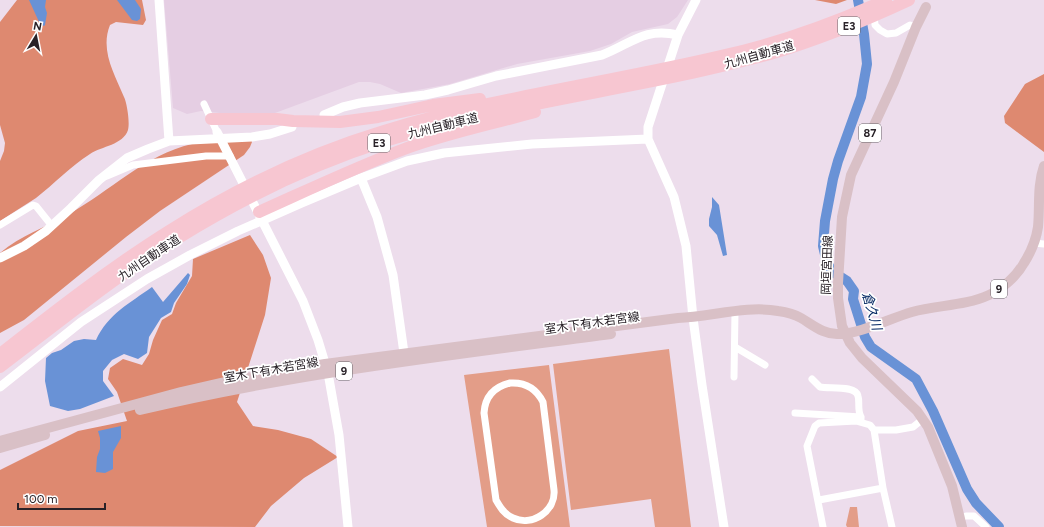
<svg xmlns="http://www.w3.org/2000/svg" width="1044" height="527" font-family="Figtree,'Noto Sans JP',sans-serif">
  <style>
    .built { fill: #e5cee3 }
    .green { fill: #e39d88 }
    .forest { fill: #de8970 }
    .water { fill: #6992d6 }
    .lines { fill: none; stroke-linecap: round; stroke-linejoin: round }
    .river { stroke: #6992d6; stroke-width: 10 }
    .street { stroke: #fff; stroke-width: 7 }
    .secondary { stroke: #fff; stroke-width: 9 }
    .primary { stroke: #d9c0c6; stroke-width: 10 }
    .highway { stroke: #f7c6d1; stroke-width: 12 }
    .labels { text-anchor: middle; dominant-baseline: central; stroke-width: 3.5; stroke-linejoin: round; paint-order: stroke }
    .shield { fill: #fff; stroke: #696468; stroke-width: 1 }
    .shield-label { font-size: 11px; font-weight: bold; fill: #292228 }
    .street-label { font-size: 12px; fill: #292228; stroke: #fff }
    .water-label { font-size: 13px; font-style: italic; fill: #022662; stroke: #fff }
  </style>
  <rect width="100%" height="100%" fill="#edddec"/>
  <path class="built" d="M 164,0 L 688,0 L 677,17 L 668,24 L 632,32 L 611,44 L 590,51 L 517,64 L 450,84 L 401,93 L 380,84 L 370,82 L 359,82 L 275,113 L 220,113 L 201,111 L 187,114 L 173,108 Z"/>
  <path class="green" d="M 669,349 L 691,527 L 655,527 L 651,499 L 571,510 L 553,364 Z
    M 549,365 L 570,527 L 487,527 L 464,375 Z
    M 850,507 L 857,507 L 859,527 L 847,527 L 846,525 Z"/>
  <path class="forest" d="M 17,0 L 142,0 L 146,20 L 143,25 L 116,22 L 110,25 C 100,50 114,73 124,97 C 127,103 130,123 128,130 C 123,145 102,146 90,154 C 71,166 54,184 36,198 C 24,206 12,213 0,221 L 0,161 L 4,151 L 5,143 L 0,125 L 0,22 Z
    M 815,0 L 847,0 L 836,4 Z
    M 1044,74 L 1044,152 L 1005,123 L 1004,116 L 1025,84 Z
    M 250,137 L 252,142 L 250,147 L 244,155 L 160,211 L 126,237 L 24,320 L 0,333 L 0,253 C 21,235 45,228 69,214 C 110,191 145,155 192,144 C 211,139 231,139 250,137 Z
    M 250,235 L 263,255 L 271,278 L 265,315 L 237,402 L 253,426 L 278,430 L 311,439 L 338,457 L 304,478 L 271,506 L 255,527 L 0,526 L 0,470 L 78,431 L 127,421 L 117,392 L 108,379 L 110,368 L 123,359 L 142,365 L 149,354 L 153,340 L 162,320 L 172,314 L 176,303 L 192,276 L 193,259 Z"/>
  <path class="water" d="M 29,0 L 46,0 L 45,7 L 47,13 L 45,25 L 44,26 L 40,24 Z
    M 117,0 L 135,0 L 141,9 L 140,19 L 137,21 L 132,20 Z
    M 712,197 L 719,205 L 727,255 L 723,256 L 717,235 L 709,226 L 709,219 L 712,207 Z
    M 188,273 L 190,275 L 187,284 L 174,303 L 171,312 L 161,318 L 149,337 L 147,353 L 138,359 L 124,354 L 112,360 L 103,371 L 103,381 L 114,396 L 80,409 L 68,411 L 50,406 L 45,381 L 46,358 L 52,353 L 61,350 L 74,341 L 84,339 L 96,340 C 108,314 130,303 152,287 L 163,302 Z
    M 121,426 L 121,438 L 113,452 L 113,469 L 105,473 L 96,472 L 97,457 L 100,449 L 100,438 L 98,431 Z"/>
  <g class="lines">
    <path class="river" d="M 858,0 L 864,34 L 867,64 L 861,97 L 838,161 L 833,179 L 825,221 L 823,246 L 827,263 L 833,272 L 847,281 L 854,291 L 853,299 L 865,337 L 871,347 L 916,379 L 933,411 L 967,489 L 976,503 L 999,527"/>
    <path class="street" d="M 874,14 L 875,25 L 880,30 L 887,34 L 896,33 L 910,25 L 916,27
      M 204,104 L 217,132
      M 107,176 L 133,165 L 206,156 L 230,156
      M 0,225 L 33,205 L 36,206 L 52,226
      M 1034,243 L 1044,244
      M 735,347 L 765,365
      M 734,377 L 735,312
      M 812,379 L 820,387 C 829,389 856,385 858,396 C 860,402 857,410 861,417
      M 510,383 C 525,382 536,388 543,402 L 554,490 C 556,511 532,527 513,518 C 504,514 500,507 496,500 L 484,413 C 485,397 494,387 510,383 Z
      M 795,413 L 861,417 L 861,420
      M 874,430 L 883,488 L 892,527
      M 819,500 L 883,488
      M 960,518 L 966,516 L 974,516 L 986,527
      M 823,527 L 807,446 L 815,426 L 819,423 L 856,421 L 870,425 L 874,430 L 896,430 L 913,427 L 923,419"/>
    <path class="secondary" d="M 159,0 L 169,141
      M 696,0 L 678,35 L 648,127 L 648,139 L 674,197 L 686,246 L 693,318 L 702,385 L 724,527
      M 324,115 L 343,107 L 360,103 L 425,95 L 448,90 L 496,76 L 602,55 C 631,44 644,27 678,35
      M 217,132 L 303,301 L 318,340 L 328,373 L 339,435 L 348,527
      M 361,178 L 377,217 L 393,275 L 405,360
      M 0,258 L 24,246 L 46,231 L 71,208 L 99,180 L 127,158 L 148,149 L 169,141 L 252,137 L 270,134 L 292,127
      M 0,387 L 81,322 L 147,279 L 190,255 L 238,231 L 302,203 L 361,178 L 407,161 L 444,153 L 532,144 L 648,139"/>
    <path class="primary" d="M 926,7 L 916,27 L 894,82 L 851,175 L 842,217 L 838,283 L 838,298 L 842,326 L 850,343 L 862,358 L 917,411 L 928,427 L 952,486 L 962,527
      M 140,410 C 295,373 453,355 611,334
      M 0,441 L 181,392 L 229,381 L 325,364 L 678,318 C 710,317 747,305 778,311 C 785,312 794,314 801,318 C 813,325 824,335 839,334 C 859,334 891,318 912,312 C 937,305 965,306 989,295 C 1002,289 1017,276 1024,263 C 1031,252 1036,240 1038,227 C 1040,207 1037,186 1044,166
      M 0,448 L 45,435"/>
    <path class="highway" d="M 211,119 L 277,119 L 293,121 L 340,122 L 378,117 L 433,105 L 480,99
      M 259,212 C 308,190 356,167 407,148 C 448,133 492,124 535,112
      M 0,354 C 55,311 110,268 169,231 C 235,189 308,154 384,131 C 495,97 612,82 725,55 C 780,43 834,23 886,0
      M 0,367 C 58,323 115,276 178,238 C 243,198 312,164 385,141 C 485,110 590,95 692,73 C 718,67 744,61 770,54 C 817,40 864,21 909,0"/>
  </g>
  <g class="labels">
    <g class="shield">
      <rect x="838" y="17" width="22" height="18" rx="3"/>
      <rect x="859" y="124" width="22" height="18" rx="3"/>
      <rect x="368" y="134" width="22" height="18" rx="3"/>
      <rect x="991" y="280" width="16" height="18" rx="3"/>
      <rect x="336" y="362" width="16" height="18" rx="3"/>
    </g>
    <g class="shield-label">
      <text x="849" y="26">E3</text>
      <text x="870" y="133">87</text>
      <text x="379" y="143">E3</text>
      <text x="999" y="289">9</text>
      <text x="344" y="371">9</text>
    </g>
    <g class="street-label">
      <text transform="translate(759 55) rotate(-16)">九州自動車道</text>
      <text transform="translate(443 126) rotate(-14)">九州自動車道</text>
      <text transform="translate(149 258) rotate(-34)">九州自動車道</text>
      <text transform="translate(827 265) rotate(-88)">岡垣宮田線</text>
      <text transform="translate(592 323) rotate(-8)">室木下有木若宮線</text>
      <text transform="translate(271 370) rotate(-10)">室木下有木若宮線</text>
    </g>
    <g class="water-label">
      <text transform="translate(872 311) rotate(74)">倉久川</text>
    </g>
  </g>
  <g transform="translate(36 36) rotate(10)" stroke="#ffffff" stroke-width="3" paint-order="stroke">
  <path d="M0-3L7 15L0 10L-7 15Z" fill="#292228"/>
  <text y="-6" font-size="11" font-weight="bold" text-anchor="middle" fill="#292228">N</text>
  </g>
  <path d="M18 503v6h87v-6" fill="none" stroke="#292228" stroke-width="2"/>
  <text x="24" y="503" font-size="12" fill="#292228" stroke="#ffffff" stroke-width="3" paint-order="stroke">100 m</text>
</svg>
